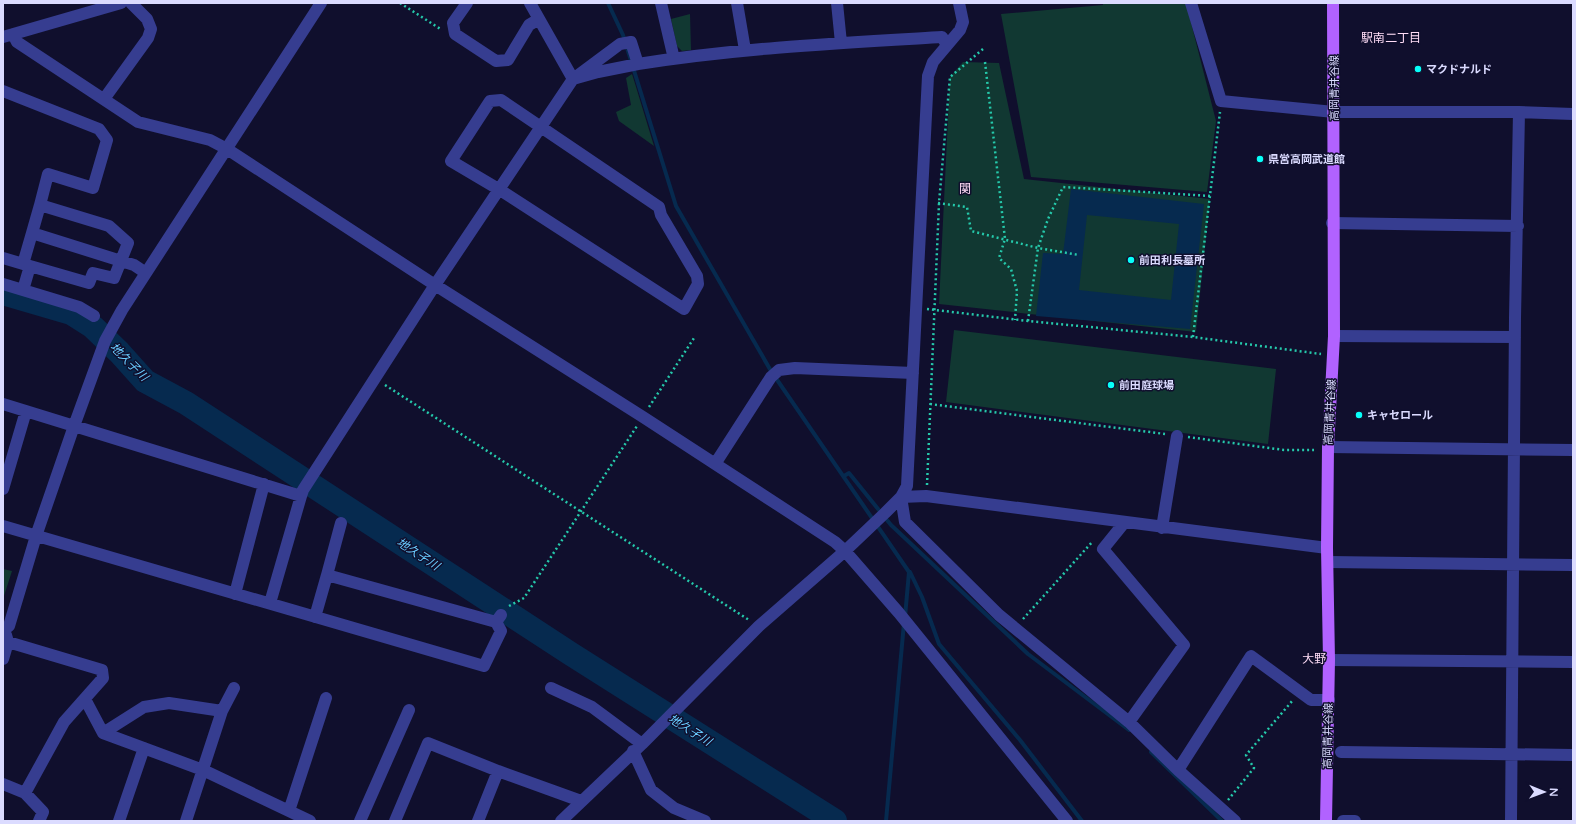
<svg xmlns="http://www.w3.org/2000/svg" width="1576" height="824" font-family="'Varela Round','Noto Sans JP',sans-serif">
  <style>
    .green { fill: #113832 }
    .water { fill: #062a4f; fill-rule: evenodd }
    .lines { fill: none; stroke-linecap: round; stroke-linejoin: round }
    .stream { stroke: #062a4f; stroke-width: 4 }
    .river { stroke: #062a4f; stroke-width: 24 }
    .path { stroke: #25c9ab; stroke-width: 2.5; stroke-dasharray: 2 3; stroke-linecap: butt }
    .minor { stroke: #363d90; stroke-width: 12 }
    .major { stroke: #b162ff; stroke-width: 12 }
    .poi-dot { fill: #07fff9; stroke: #100f2d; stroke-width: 1.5 }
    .labels { text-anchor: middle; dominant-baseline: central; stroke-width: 3; stroke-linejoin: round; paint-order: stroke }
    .poi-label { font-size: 11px; font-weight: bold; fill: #dbdbff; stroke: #100f2d; text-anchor: start }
    .street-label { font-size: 11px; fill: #dbdbff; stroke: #100f2d }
    .neighbourhood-label { font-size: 12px; fill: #ffddf7; stroke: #100f2d }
    .water-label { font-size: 12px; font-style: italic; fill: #69ccff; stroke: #100f2d }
  </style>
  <rect width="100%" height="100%" fill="#100f2d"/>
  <path class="green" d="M 1103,3 L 1186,3 L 1216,121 L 1207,192 L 1031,177 L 1001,14 L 1103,5 Z
    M 690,14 L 691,50 L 682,51 L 677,46 L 671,19 Z
    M 963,62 L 999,63 L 1024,179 L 1210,199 L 1196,332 L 939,304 L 950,77 Z
    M 632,74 L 633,77 L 654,146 L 619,121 L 616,112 L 631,105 L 626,78 Z
    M 954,330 L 1276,369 L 1268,444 L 946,402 Z
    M 3,569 L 12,571 L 3,599 Z"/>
  <path class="water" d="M 1071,189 L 1204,204 L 1190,329 L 1036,316 L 1043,253 L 1063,254 ZM 1087,215 L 1179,224 L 1171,300 L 1079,290 Z"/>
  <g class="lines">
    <path class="stream" d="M 608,3 L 623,35 L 676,206 L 771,371 L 909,572 L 905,617
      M 844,476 L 849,473 L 891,525 L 1028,654 L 1129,730
      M 910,572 L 922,597 L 939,644 L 1020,740 L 1082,821
      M 1151,752 L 1222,821
      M 886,821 L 904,623"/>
    <path class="river" d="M 3,293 L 71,313 L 93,327 L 119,352 L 145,381 L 186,403 L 571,654 L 835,821"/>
    <path class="path" d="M 400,3 L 442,30
      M 985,62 L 1005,239 L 999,258 L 1011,269 L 1017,291 L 1015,320
      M 938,203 L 967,207 L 971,231 L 1038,248 L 1079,255
      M 927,309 L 1028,321 L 1193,337 L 1321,354
      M 1028,321 L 1038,248 L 1048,219 L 1063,187 L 1211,196
      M 1193,337 L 1220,112
      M 385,385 L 749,620
      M 930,404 L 1165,434
      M 649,407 L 694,338
      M 1188,437 L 1284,450 L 1314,450
      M 927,485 L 939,203 L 950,77 L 983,49
      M 509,606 L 524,598 L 637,426
      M 1023,619 L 1093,541
      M 1228,800 L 1254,768 L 1246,755 L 1293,700"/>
    <path class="minor" d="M 467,3 L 453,23 L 455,34 L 496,61 L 508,60 L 529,25 L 539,19
      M 530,3 L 573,79 L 598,72 L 638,64
      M 661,3 L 674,59
      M 737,3 L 745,50
      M 837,3 L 841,43
      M 1191,3 L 1221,101 L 1334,112 L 1519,112 L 1573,114
      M 13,34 L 17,42 L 138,122 L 210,140 L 227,149 L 435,285 L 643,417 L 835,542 L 845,551 L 899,613 L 1067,821
      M 3,37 L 121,3
      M 3,91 L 99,129 L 107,140 L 93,188 L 48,174 L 40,205
      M 104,99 L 148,38 L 151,29 L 147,19 L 131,3
      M 501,100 L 659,207 L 661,215 L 697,276 L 698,284 L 684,309 L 500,190 L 451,161 L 490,101 Z
      M 1332,223 L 1518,226
      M 3,258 L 30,266
      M 23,264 L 32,233 L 134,265 L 146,273
      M 3,284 L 79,307 L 94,316
      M 23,290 L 30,266 L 89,283 L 93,273 L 114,278 L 128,243 L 109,226 L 40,205 L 32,233
      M 1334,336 L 1515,337
      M 3,404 L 301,496 L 303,490 L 435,285 L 573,79 L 620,44 L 631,42 L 638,64 C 739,48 840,43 942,37 L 947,45
      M 1328,447 L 1573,450
      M 715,464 L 771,377 L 779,370 L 795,368 L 913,373
      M 3,489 L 26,411
      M 901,497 L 905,522 L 999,615 L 1129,722 L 1178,770 L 1235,821
      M 901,497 L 926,496 L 1327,548
      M 1124,523 L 1103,549 L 1184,645 L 1129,722
      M 3,526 L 484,666 L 501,631 L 496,622 L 501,615
      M 1162,528 L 1177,436
      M 1329,562 L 1573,565
      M 327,575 L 341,523
      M 235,594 L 264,484
      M 270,603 L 301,496
      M 315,617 L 327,575 L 496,622
      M 3,631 L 9,626 L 36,536 L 74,426 L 105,341 L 122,310 L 321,3
      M 8,642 L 102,670 L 103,678 L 64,722 L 25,793
      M 3,659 L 8,642 L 6,635
      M 1329,660 L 1573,662
      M 551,688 L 592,707 L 642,744
      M 85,699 L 103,733 L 203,770 L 310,821
      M 103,733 L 144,707 L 169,703 L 222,711
      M 633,751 L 651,790 L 674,808 L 705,821
      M 1341,752 L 1573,755
      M 1178,770 L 1251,656 L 1311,700 L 1329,700
      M 498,771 L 581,801
      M 3,784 L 25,793 L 43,812 L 39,821
      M 289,811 L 326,698
      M 119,821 L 144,748
      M 186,821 L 222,711 L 234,688
      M 360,821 L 409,710
      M 395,821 L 428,743 L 498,771 L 478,821
      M 561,821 L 642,744 L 759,626 L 845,551 L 885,513 L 901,497 L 907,486 L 928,76 L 933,62 L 960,30 L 963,22 L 959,3
      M 1343,821 L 1355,821
      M 1511,821 L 1515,318 L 1519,112"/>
    <path class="major" d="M 1326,821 L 1329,660 L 1327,548 L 1328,447 L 1334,336 L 1333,3"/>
  </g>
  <g class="poi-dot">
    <circle cx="1418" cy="69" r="4"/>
    <circle cx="1260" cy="159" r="4"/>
    <circle cx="1131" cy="260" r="4"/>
    <circle cx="1111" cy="385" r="4"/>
    <circle cx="1359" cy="415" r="4"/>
  </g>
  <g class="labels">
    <g class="poi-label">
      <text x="1426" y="69">マクドナルド</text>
      <text x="1268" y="159">県営高岡武道館</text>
      <text x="1139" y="260">前田利長墓所</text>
      <text x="1119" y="385">前田庭球場</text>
      <text x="1367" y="415">キャセロール</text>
    </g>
    <g class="street-label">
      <text transform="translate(1334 88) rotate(-90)">高岡青井谷線</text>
      <text transform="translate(1330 412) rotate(-87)">高岡青井谷線</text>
      <text transform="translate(1328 736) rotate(-89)">高岡青井谷線</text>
    </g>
    <g class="neighbourhood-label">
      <text x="1391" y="38">駅南二丁目</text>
      <text x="965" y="189">関</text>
      <text x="1314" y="659">大野</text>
    </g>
    <g class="water-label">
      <text transform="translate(129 362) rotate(45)">地久子川</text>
      <text transform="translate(418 554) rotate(33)">地久子川</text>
      <text transform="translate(690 730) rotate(32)">地久子川</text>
    </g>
  </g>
  <rect width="1576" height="824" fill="none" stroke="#dbdbff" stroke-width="8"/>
  <g transform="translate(1544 792) rotate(91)" stroke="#100f2d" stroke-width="3" paint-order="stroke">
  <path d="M0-3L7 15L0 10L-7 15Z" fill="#dbdbff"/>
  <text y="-6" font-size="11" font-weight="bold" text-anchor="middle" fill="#dbdbff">N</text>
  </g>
</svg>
